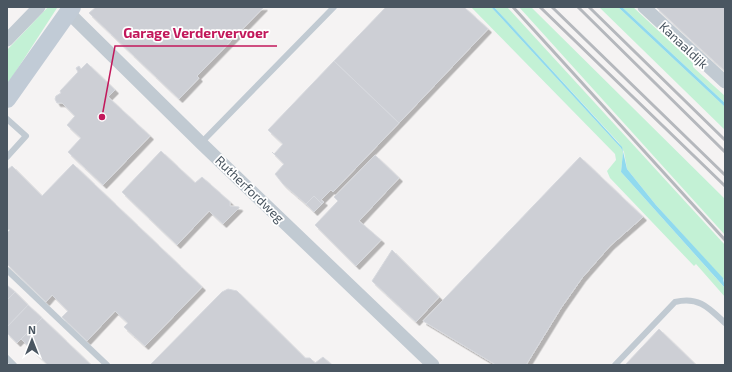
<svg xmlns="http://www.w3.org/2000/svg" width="732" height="372" font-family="'Exo 2',sans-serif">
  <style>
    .green { fill: #c3f1d5 }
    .water { fill: #90daee }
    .building { fill: #cdcfd5; stroke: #d7d9de; filter: url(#shadow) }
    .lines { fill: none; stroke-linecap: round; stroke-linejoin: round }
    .lane { stroke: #c1cad2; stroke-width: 6 }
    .street { stroke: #c1cad2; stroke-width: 13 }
    .secondary { stroke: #c1cbd6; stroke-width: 18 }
    .rail { stroke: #b5b8bd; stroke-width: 3 }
    .labels { text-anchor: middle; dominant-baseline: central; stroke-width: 3.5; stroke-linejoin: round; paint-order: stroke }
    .street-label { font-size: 13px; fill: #4a5661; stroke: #fff }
    .leader { fill: none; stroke: #c2185b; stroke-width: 1.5 }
    .callout-dot { fill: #c2185b; stroke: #fff; stroke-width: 1.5 }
    .callout-label { font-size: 14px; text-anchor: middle; font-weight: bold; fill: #c2185b; stroke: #fff; stroke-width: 3.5; stroke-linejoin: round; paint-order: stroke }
  </style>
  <defs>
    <filter id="shadow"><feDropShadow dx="3.5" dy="3.5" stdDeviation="0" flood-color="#0004"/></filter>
  </defs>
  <rect width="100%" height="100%" fill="#f5f3f3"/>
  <path class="green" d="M 48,7 L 57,8 L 7,85 L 7,50 Z
    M 471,7 L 491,7 L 621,148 L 623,152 L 621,172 L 724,287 L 725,297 L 696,264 L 694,266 L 610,178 L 607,171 L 616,160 L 615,154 Z
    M 494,7 L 507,7 L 725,245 L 725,281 L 656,205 L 627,169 L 624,152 L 619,143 Z
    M 519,7 L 531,7 L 725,199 L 725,235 Z
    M 599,7 L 618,7 L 725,107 L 725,130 Z
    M 622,7 L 633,7 L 691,61 L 694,65 L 693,67 L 725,96 L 725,103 Z"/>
  <path class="water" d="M 491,7 L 494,7 L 508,22 L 622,147 L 627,169 L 656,205 L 723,278 L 725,288 L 621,172 L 623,152 L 621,148 Z
    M 618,7 L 622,7 L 725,103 L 725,107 Z"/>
  <path class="building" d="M 96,7 L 264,7 L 197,76 L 199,78 L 179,99 L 89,13 Z
    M 386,7 L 464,7 L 488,29 L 399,123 L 334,61 Z
    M 656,7 L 725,7 L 725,71 L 691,40 Z
    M 334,61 L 399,123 L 333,192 L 331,190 L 321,200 L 324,202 L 322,204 L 314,196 L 306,204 L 283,184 L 275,174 L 284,164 L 272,152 L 274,154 L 283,144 L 268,130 Z
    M 87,63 L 115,90 L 108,97 L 150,136 L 103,185 L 68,152 L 81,138 L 67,125 L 75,116 L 62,103 L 57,103 L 55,99 L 56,96 L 61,93 L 60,91 L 78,72 L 76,68 L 79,66 L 81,69 Z
    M 161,151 L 195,183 L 202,177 L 230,202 L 230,206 L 239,207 L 239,208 L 223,224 L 209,211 L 177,245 L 122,192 Z
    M 375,155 L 399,178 L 359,221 L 381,240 L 356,266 L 315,225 L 338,201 L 334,197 Z
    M 580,157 L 643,217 L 610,246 L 582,278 L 561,308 L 526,365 L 496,365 L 423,321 Z
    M 73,164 L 202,287 L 145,346 L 124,327 L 128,323 L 115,311 L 87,341 L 62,317 L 68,311 L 52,295 L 46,302 L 7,264 L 7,233 L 10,230 L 7,229 L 7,170 L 12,166 L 42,196 Z
    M 314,196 L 322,204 L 314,212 L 306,204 Z
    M 392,250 L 439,297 L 416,322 L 372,281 Z
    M 7,285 L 15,292 L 7,300 Z
    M 228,289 L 237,291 L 305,358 L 310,358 L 315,363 L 323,357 L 332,365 L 150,365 L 222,292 Z
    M 15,292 L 28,305 L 7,327 L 7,300 Z
    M 28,305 L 42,318 L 17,343 L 7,333 L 7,327 Z
    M 42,318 L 91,365 L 48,365 L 21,339 Z
    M 659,329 L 696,365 L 625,365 Z"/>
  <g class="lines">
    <path class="lane" d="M 7,119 L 26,136 L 7,157
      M 201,143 L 334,7
      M 7,270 L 107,365
      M 7,358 L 14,365
      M 615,365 L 675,302 C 699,296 709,308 725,323"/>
    <path class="street" d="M 68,7 L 73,17 L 201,143 L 433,365
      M 644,7 L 725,82
      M 7,40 L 39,7"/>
    <path class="secondary" d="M 7,99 L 72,7"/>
    <path class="rail" d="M 513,7 L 725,240
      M 540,7 L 725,186
      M 552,7 L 725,175
      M 578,7 L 725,152
      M 589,7 L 725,140"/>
  </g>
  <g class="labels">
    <g class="street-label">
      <text transform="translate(684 45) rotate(43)">Kanaaldijk</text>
      <text transform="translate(250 189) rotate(44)">Rutherfordweg</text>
    </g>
  </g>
  <path class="leader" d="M102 117L115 46H277"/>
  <circle class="callout-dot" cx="102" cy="117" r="4"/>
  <g class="callout-label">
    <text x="196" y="38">Garage Verdervervoer</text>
  </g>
  <rect width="732" height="372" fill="none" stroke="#4a5661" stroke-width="16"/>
  <g transform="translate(32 340)" stroke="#ffffff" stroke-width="3" paint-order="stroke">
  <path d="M0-3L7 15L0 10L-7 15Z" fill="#4a5661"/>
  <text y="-6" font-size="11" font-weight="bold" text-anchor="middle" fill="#4a5661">N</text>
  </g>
</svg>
